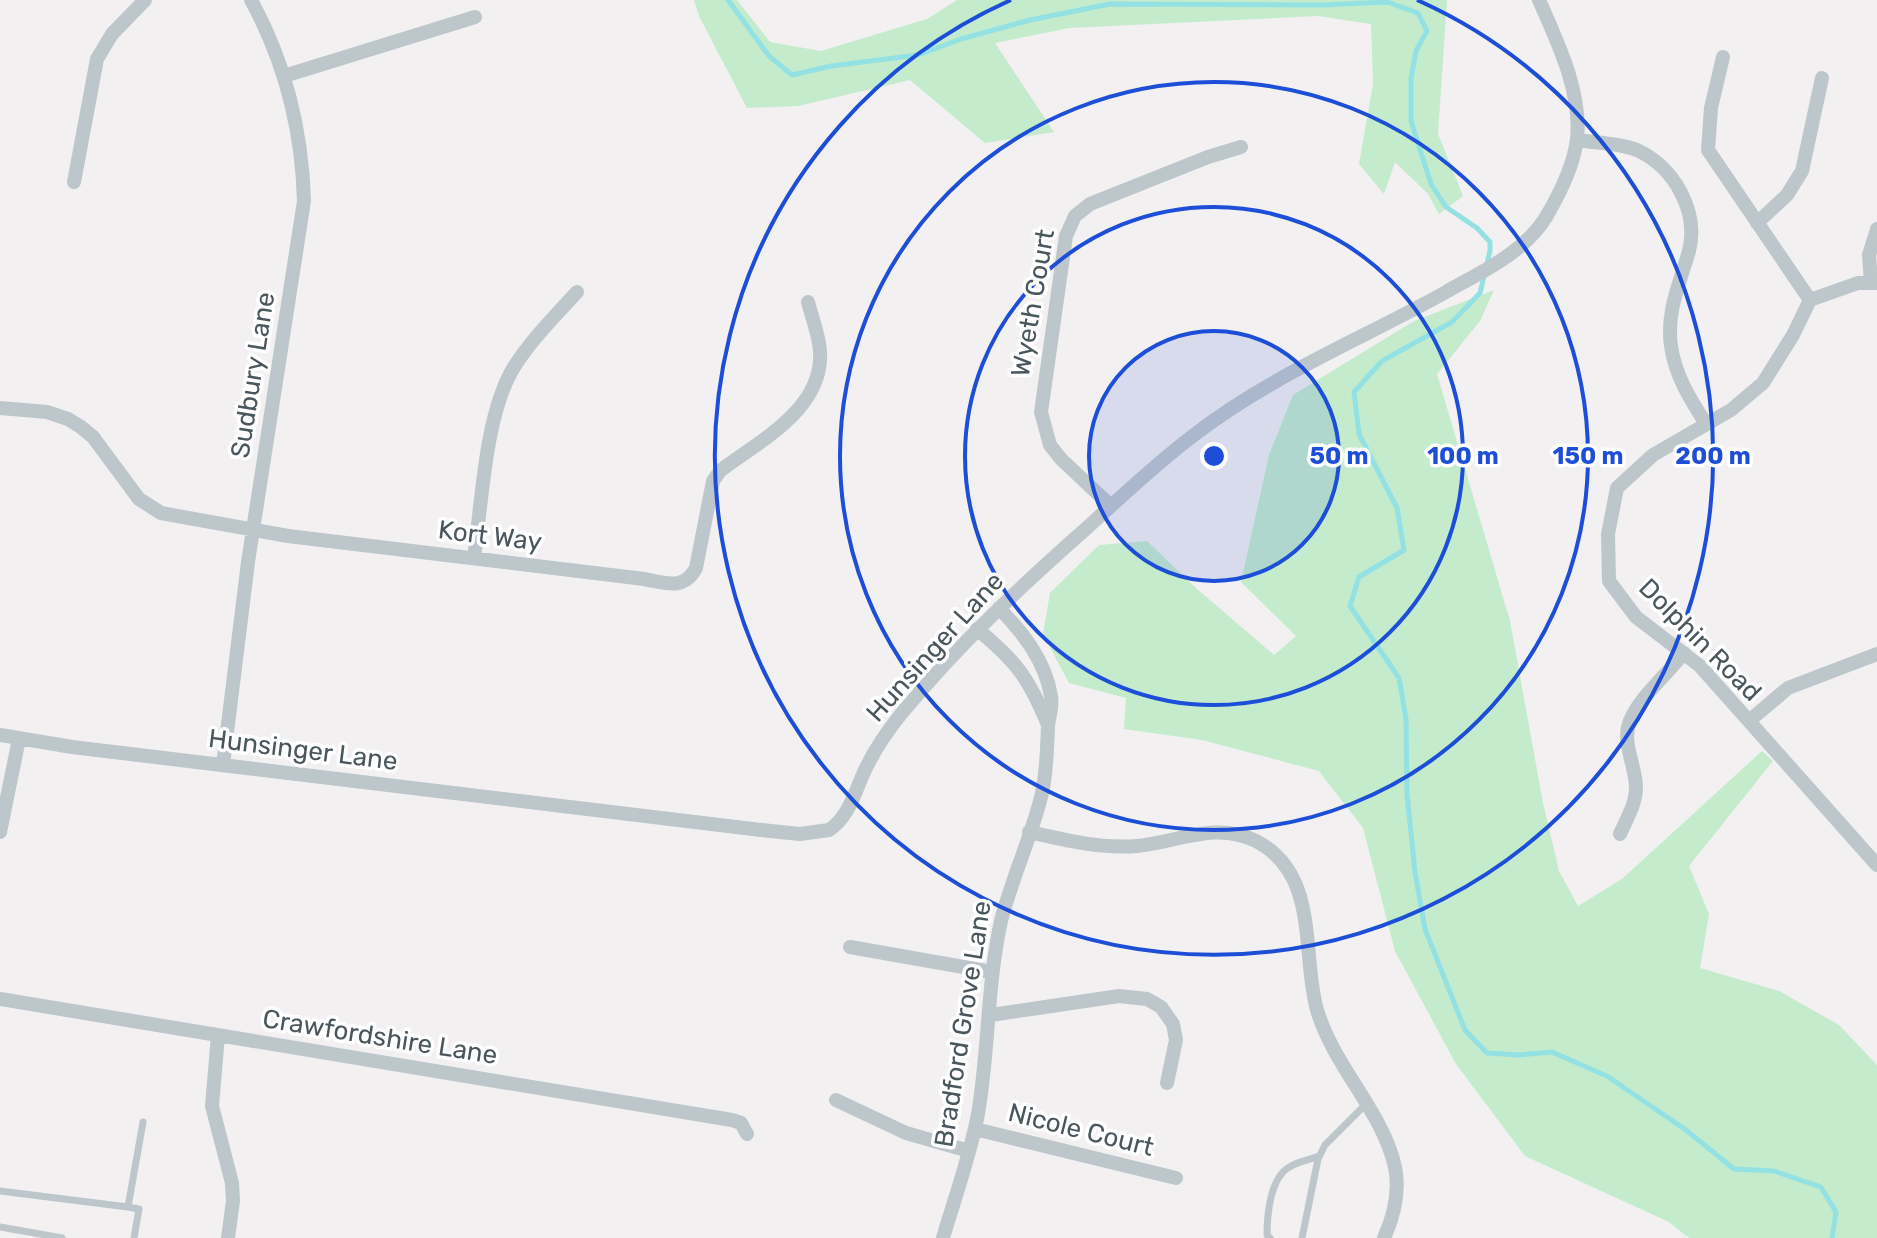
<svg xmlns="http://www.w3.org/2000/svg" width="1877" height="1238" font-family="Rubik,sans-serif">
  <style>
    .green { fill: #c3ebcc }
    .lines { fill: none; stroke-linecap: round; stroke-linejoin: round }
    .stream { stroke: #94e1e4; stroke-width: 5 }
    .service { stroke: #bdc6cb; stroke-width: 7 }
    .minor { stroke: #bdc6cb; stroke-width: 14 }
    .ring { fill: none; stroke: #1d4ed8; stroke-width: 4 }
    .labels { text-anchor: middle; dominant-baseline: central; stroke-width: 7; stroke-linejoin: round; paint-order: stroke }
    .street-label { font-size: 26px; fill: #49565c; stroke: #fff }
    .centre { fill: #1d4ed8; stroke: #fff; stroke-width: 4 }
    .ring-label { font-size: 24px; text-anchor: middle; font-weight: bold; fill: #1d4ed8; stroke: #fff; stroke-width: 7; stroke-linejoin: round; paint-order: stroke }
  </style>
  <rect width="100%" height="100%" fill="#f2f0f0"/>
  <path class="green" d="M 694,0 L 737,0 L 770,42 L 821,51 L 927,19 L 957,0 L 1447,0 L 1438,134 L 1463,196 L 1439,214 L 1428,194 L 1395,162 L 1384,194 L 1359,164 L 1373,84 L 1371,24 L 1318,16 L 1069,28 L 995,43 L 1054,132 L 985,143 L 910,80 L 798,106 L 747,108 L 699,16 Z
    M 1494,290 L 1480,321 L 1437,374 L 1510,621 L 1543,803 L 1559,871 L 1578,906 L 1622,879 L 1762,751 L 1773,761 L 1689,866 L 1709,914 L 1700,968 L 1779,991 L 1839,1025 L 1877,1065 L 1877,1238 L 1689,1238 L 1669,1222 L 1525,1156 L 1456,1064 L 1395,951 L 1363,828 L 1319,771 L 1202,740 L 1124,729 L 1126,698 L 1069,683 L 1043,634 L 1050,593 L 1099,545 L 1147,541 L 1197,589 L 1274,655 L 1296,636 L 1241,582 L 1269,455 L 1293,395 L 1414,321 Z"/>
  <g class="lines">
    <path class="stream" d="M 728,0 L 769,56 L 792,75 L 831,66 L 918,55 L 961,39 L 1030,20 L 1110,4 L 1322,5 L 1387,2 L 1418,13 L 1427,31 L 1416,51 L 1411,78 L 1411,121 L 1431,184 L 1446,207 L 1477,228 L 1490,242 L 1490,251 L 1480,293 L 1452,322 L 1382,361 L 1354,392 L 1359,434 L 1397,508 L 1404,550 L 1359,577 L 1350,606 L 1399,678 L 1406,719 L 1407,794 L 1415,872 L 1425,929 L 1465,1030 L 1487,1053 L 1519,1055 L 1552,1052 L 1607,1076 L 1686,1130 L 1734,1169 L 1774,1171 L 1821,1187 L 1836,1212 L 1832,1238"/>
    <path class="service" d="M 0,1191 L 128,1207 L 143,1122
      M 128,1207 L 139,1209 L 134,1238
      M 0,1227 L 62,1238
      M 1270,1238 L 1267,1235 C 1267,1216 1270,1179 1288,1168 C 1296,1162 1309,1160 1319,1156
      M 1302,1238 L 1318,1159 L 1325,1145 L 1365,1105"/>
    <path class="minor" d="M 1723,57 L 1711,108 L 1708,150 L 1810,300
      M 284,76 L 475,17
      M 1577,140 C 1595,143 1620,143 1637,150 C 1674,167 1699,211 1689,251 C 1680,283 1666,312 1671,346 C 1675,375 1690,399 1706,424
      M 74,182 L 97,59 L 112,34 L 145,0
      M 1757,223 L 1787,195 L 1802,171 L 1822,78
      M 1871,283 L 1869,255 L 1877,229
      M 1810,300 L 1793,335 L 1763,383 L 1731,410 L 1653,455 L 1617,488 L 1608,534 L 1609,581 L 1636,617 L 1700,666 L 1877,865
      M 1810,300 L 1858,283 L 1877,283
      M 0,408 L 47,412 L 68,419 L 81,427 L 93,437 L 139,499 L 161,513 L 288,536 L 644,579 C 665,583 684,591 696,568 L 713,481 L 720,471 C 759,441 824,409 820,351 C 819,335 812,318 808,302
      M 1111,506 L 1061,459 L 1050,445 L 1041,412 L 1066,236 L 1075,216 L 1090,204 L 1208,157 L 1241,147
      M 474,558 C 482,502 485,414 514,367 C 531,340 555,316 577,292
      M 977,629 C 1016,661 1029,678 1048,725
      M 1749,721 L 1788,688 L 1877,654
      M 0,735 L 72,747 L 761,830 L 800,834 L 829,830 C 851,816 856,786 868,764 C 877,746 889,729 901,714 C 958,645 1022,585 1089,526 C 1123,495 1157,463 1194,435 C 1270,376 1362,339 1446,292 C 1481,272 1524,253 1546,217 C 1559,195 1574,164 1577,139 C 1582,92 1557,41 1539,0
      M 223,765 L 248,562 L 304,201 C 302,129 286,64 251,0
      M 0,832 L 19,739
      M 1029,832 C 1065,840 1100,849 1137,846 C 1179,842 1215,821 1256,841 C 1320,874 1301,953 1317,1010 C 1334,1067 1383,1112 1395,1167 C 1400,1192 1394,1216 1384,1238
      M 1620,834 C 1626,820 1636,804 1636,788 C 1636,765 1621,743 1630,721 C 1639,698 1668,673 1684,653
      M 850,947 L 992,972
      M 0,999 L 732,1120 L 741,1123 L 747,1134
      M 991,1015 L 1119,996 L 1147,999 L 1161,1007 L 1173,1024 L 1176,1040 L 1167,1083
      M 218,1035 L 212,1106 L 232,1183 L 233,1201 L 228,1238
      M 836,1100 L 906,1133 L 969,1151
      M 975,1129 L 1176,1178
      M 943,1238 C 955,1197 970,1156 978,1114 C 989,1050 987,984 1001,921 C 1012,877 1032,836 1042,793 C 1047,770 1047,749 1048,726 C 1049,716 1053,707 1051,696 C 1045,660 1023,633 999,608"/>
  </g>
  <circle cx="1214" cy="456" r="125" fill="#1d4ed8" fill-opacity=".12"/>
  <g class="ring">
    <circle cx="1214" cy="456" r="125"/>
    <circle cx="1214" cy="456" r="249"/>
    <circle cx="1214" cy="456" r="374"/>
    <path d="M1417 0A499 499 0 1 1 1011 0"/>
  </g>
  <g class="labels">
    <g class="street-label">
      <text transform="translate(1033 303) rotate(-80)">Wyeth Court</text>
      <text transform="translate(253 375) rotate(-81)">Sudbury Lane</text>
      <text transform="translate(490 536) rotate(7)">Kort Way</text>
      <text transform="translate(1700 640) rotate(45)">Dolphin Road</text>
      <text transform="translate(935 647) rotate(-48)">Hunsinger Lane</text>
      <text transform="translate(303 750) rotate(7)">Hunsinger Lane</text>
      <text transform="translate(963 1024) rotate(-81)">Bradford Grove Lane</text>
      <text transform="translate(380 1037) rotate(9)">Crawfordshire Lane</text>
      <text transform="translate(1081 1130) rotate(14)">Nicole Court</text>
    </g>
  </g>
  <circle cx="1214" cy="456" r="12" class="centre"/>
  <g class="ring-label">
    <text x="1339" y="464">50 m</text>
    <text x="1463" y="464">100 m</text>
    <text x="1588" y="464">150 m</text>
    <text x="1713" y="464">200 m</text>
  </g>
</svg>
